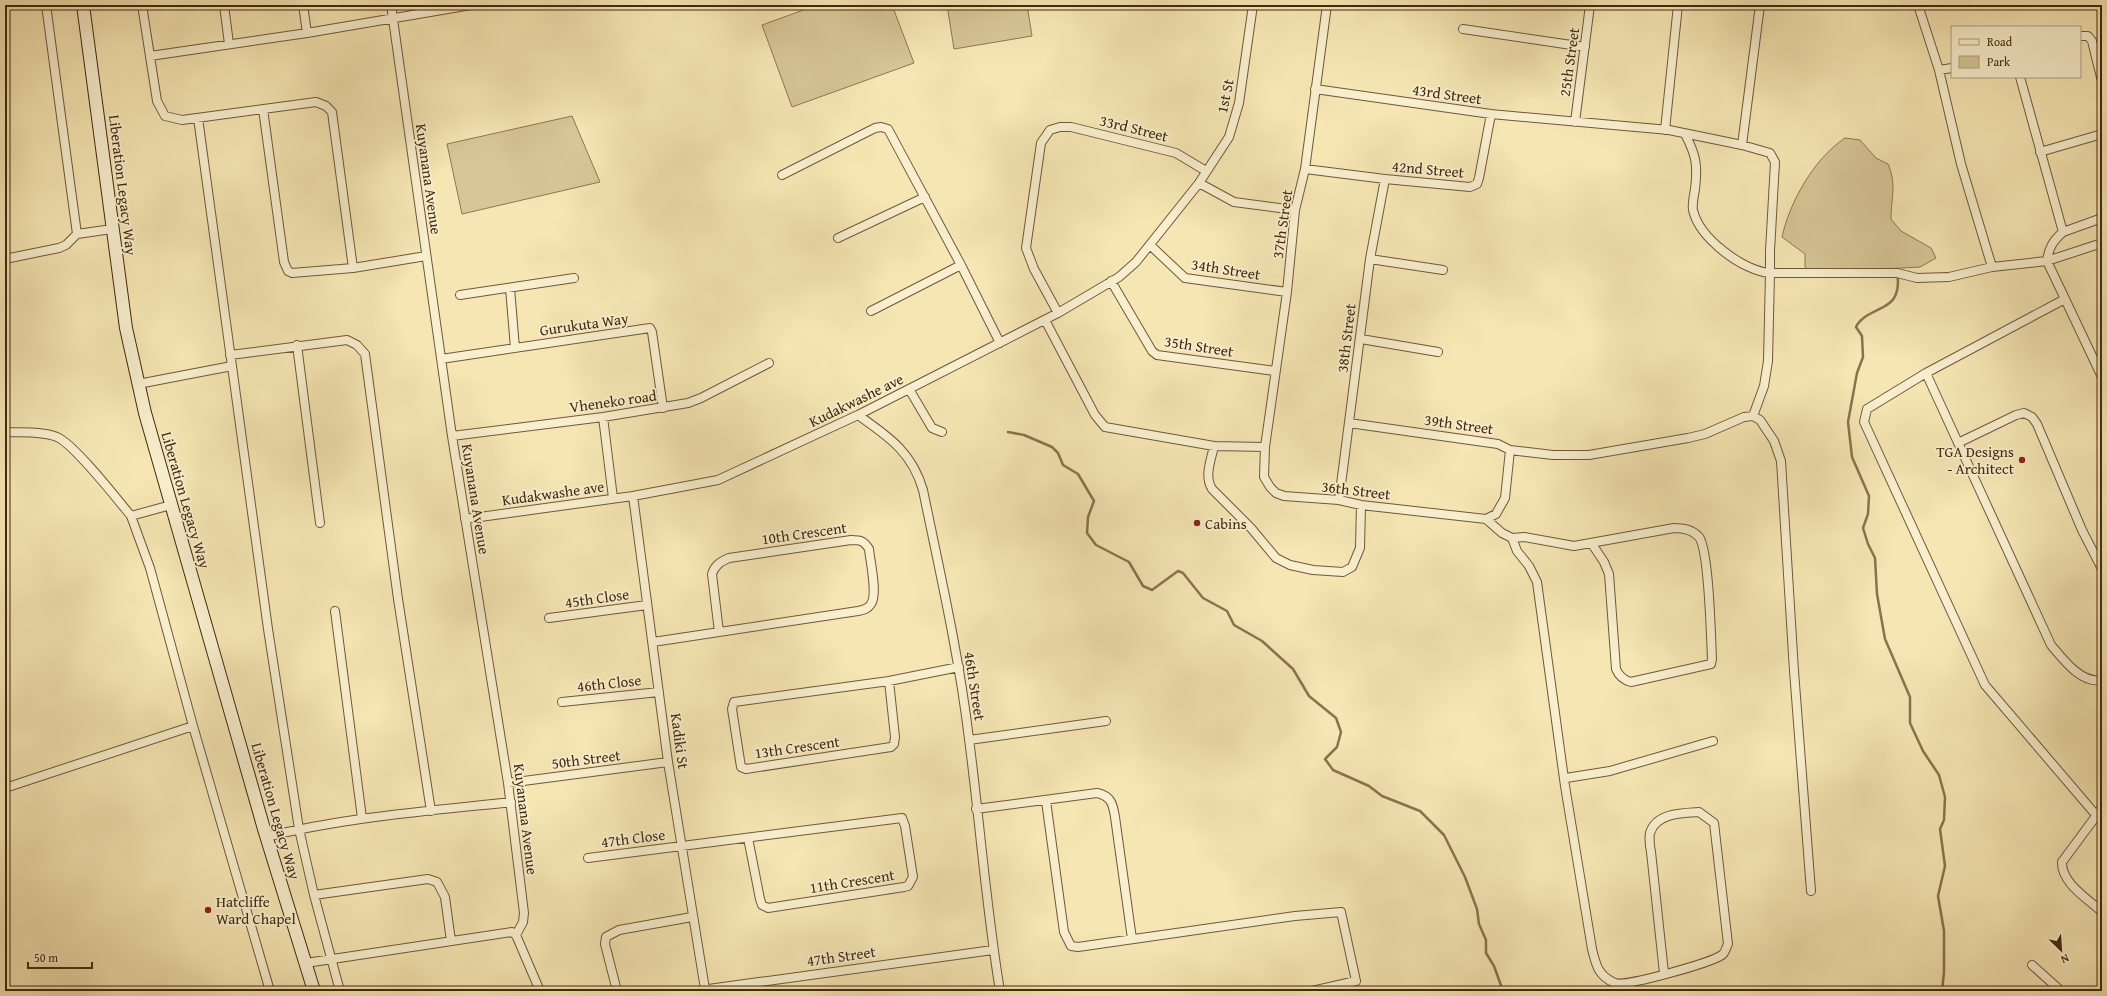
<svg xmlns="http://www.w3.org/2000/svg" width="2107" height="996" font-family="'Gentium Book Plus',serif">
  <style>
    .green { fill: #d7c697; stroke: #8d7752 }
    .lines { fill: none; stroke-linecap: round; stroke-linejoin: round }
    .stream { stroke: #89734f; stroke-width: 2.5 }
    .street-casing { stroke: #705837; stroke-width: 10 }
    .secondary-casing { stroke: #43280e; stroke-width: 14 }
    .street { stroke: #f8efce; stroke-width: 8 }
    .secondary { stroke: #f8efce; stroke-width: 12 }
    .poi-dot { fill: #8f2418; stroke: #f8efce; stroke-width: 1.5 }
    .labels { text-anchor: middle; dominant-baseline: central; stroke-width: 3.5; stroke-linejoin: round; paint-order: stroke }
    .street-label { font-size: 15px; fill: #43280e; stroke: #f8efce }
    .poi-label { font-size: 15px; fill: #43280e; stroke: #f8efce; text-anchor: start }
  </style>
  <rect width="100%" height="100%" fill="#f5e6b3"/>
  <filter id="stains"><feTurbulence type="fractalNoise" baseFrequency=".005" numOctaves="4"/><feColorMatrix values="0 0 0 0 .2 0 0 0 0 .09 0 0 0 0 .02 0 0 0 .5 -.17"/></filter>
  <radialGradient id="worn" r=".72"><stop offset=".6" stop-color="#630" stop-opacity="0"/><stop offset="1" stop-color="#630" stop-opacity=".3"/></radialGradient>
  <path class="green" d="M 817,5 L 892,5 L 914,63 L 792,107 L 762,25 Z
    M 947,5 L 1027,5 L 1032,36 L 954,49 Z
    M 572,116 L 600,182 L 462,214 L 447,144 Z
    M 1845,138 L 1860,140 L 1876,158 L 1888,164 C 1897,185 1891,197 1891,219 L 1901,231 L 1931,248 L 1936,258 L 1920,267 L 1812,273 L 1805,267 L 1805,254 L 1782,237 C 1790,201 1814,159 1845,138 Z"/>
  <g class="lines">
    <path class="stream" d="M 1897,269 C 1897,277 1900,285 1896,294 C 1890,311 1864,310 1856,327 L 1862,336 L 1863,357 L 1857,373 L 1848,422 L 1852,457 L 1869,496 L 1868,514 L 1863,528 L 1868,544 L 1875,558 L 1877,594 L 1885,639 L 1910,697 L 1910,723 L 1923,751 L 1939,775 L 1945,797 L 1944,820 L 1940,829 L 1945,866 L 1938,896 L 1944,931 L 1944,972 L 1942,991
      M 1008,432 L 1024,435 L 1052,447 L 1058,453 L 1063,465 L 1078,474 L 1094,501 L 1088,517 L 1087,533 L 1096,545 L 1129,562 L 1143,586 L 1152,590 L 1178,571 L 1183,573 L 1203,598 L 1227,611 L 1234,625 L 1262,641 L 1293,669 L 1309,696 L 1336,718 L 1341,732 L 1337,747 L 1325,759 L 1333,770 L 1369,786 L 1382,796 L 1420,811 L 1444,835 L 1465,877 L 1477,909 L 1479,924 L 1486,940 L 1486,953 L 1494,966 L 1503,991"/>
    <g class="street-casing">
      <path id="street" d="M 142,5 L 157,101 L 165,116 L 182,120 L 316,102 L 326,106 L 332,112 L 353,268
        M 224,5 L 229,44
        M 303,5 L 307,33
        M 391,5 L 452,436 L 508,783 L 524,913 L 523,922 L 516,935 L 540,991
        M 1327,5 L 1305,169 L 1295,210 L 1287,292 L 1265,447 L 1264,477 L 1270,487 L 1276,493 L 1284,496 L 1339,500 L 1361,505 L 1486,519 L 1502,533 L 1512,538 L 1517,551 L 1529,566 L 1537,582 L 1565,786 L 1592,949 C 1596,965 1598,976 1615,983 C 1626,987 1710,963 1722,955 C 1725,953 1726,948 1728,944 L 1714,823 L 1699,812 C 1682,813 1656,813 1650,833 C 1649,839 1650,847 1651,852 L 1664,973
        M 1918,5 L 1939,70 L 1961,164 L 1992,267
        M 1463,29 L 1585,47
        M 2080,36 L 2088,36 L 2092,41 L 2102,81
        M 150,56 L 307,33 L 471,5
        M 1939,70 L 1952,68
        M 2020,77 L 2063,232 C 2053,241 2049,247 2047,261 L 2102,377
        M 1315,89 L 1491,114 L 1669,130 L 1742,145 L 1770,153 L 1775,162 L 1770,251 L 1770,273 L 1897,273 L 1917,278 L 1949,277 L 1992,267 L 2047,261 L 2102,243
        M 263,109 L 284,262 L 288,271 L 292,273 L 353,268 L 426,256
        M 198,118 L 268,629 L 299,829 L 314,895 L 340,991
        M 1575,122 L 1590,5
        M 1665,130 L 1678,5
        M 1685,134 C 1696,155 1698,165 1695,189 C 1694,195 1692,204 1693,210 C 1699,238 1743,271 1770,273 L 1768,361 L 1764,386 L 1753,416
        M 1742,145 L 1760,5
        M 2040,152 L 2102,134
        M 1305,169 L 1385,179 L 1470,187 L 1477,184 L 1479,178 L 1491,114
        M 782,175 L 875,128 L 881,127 L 888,129 L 961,265 L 1000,343
        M 1199,183 L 1234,202 L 1295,210
        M 2063,232 L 2102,218
        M 77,234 L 112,229
        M 838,238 L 925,197
        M 1150,245 L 1185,278 L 1287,292
        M 5,259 L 59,248 L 66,245 L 77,234 L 46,5
        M 1370,259 L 1443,270
        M 1111,281 L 1152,351 L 1157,355 L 1275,371
        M 510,288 L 515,348
        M 460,295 L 574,278
        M 2065,299 L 1926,373 L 1867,409 L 1864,422 L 1985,685 L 2096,815
        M 871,311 L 961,265
        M 1058,313 L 1034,269 L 1026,248 L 1041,143 L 1050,130 L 1060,127 L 1071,127 L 1176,153 L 1206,171
        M 1045,320 L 1095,415 L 1105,427 L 1214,446 L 1265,447
        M 1361,339 L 1438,352
        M 297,345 L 320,523
        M 230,355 L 347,340 L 357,345 L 365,354 L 398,599 L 431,811
        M 441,359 L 650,328 L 652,332 L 663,408
        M 1926,373 L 2051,645 C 2063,659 2081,684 2102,680
        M 138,384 L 232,366
        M 909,389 L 932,428 L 942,432
        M 858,415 C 889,437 912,452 923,490 C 940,573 959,655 969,739 C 980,823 986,907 1000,991
        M 603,417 L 613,498
        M 1349,423 L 1498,444 L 1510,450 L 1505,498 L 1496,514 L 1486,519
        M 5,432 C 22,433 41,431 57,437 C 74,444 117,499 131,516 L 171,505
        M 452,436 L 603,417 L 688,403 L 701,398 L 769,363
        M 1958,443 L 2016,415 L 2024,413 L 2032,417 L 2037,424 L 2082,530 L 2102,569
        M 1214,446 C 1211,460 1204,476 1212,489 L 1251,528 L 1276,558 L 1290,565 L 1313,570 L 1343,572 L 1352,567 L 1360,548 L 1361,505
        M 1510,450 L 1553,455 L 1589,455 L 1688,438 L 1705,434 L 1744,417 L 1753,416 L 1760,420 L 1774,441 L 1781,461 L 1794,671 L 1811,891
        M 633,496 L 668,762 L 705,989
        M 1339,500 L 1370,259 L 1385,179
        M 131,516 L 150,568 L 193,726 L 270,991
        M 465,519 L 633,496 L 718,480 L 858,415 L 1058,313 L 1119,277 L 1136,262 L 1199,183 L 1229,137 L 1239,103 L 1253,5
        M 1512,538 L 1524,537 L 1574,546 L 1674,528 C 1683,528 1692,529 1699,537 C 1709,550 1711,638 1712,659 L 1711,664 L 1631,682 C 1623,680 1619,676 1616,669 L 1609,574 L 1604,562 L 1592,544
        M 335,611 L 362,818
        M 549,618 L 647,605
        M 653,642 L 858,611 C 863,610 868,609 871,604 C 878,594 870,561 869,549 C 864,541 861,540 851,540 L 729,558 C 720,562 715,565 712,574 L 719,632
        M 889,681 L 895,737 L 894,744 L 891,747 L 746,769 L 741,767 L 732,709 L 734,702 L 889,681 L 959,667
        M 562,702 L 659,692
        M 969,740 L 1106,721
        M 1566,778 L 1610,771 L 1713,741
        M 508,783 L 668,762
        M 5,788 L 193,726
        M 1046,801 L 1064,932 L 1071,946 L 1078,947 L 1295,916 L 1341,912 L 1356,981 L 1312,991
        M 2102,808 L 2062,862 C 2061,883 2088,899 2102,912
        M 976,809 L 1097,793 C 1111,796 1113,804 1115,817 L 1132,939
        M 266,837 C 346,817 429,811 511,802
        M 588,858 L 902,818 L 905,826 L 913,877 L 908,886 L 904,887 L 768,908 L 762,905 L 760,899 L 748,838
        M 314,895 L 428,879 L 437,882 L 445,897 L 451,941
        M 306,963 L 512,932 L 516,935
        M 2032,965 L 2061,991
        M 617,991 L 605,944 L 606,937 L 619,930 L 692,917
        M 694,991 L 993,950"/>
    </g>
    <g class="secondary-casing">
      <path id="secondary" d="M 83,5 L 126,328 L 145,413 L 264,829 L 314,991"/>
    </g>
    <use href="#street" class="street"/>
    <use href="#secondary" class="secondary"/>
  </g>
  <g class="poi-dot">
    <circle cx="2022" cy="460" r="4"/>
    <circle cx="1197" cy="523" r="4"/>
    <circle cx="208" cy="910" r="4"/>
  </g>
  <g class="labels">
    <g class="street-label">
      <text transform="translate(1569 62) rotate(-82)">25th Street</text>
      <text transform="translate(1447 94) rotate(8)">43rd Street</text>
      <text transform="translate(1225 96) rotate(-78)">1st St</text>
      <text transform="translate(1134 128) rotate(14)">33rd Street</text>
      <text transform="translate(1428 169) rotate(5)">42nd Street</text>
      <text transform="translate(429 179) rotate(82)">Kuyanana Avenue</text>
      <text transform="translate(123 185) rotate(83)">Liberation Legacy Way</text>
      <text transform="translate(1282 224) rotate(-82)">37th Street</text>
      <text transform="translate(1226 269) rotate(9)">34th Street</text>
      <text transform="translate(584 324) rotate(-8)">Gurukuta Way</text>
      <text transform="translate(1346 338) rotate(-83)">38th Street</text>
      <text transform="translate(1199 346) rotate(9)">35th Street</text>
      <text transform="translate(856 400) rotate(-26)">Kudakwashe ave</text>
      <text transform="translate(613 401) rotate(-8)">Vheneko road</text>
      <text transform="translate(1459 424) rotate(8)">39th Street</text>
      <text transform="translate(1356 490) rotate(7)">36th Street</text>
      <text transform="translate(553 493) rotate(-8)">Kudakwashe ave</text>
      <text transform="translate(476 499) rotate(81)">Kuyanana Avenue</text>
      <text transform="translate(186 500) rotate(74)">Liberation Legacy Way</text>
      <text transform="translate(804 533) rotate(-8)">10th Crescent</text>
      <text transform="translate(597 598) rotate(-8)">45th Close</text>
      <text transform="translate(609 683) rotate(-6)">46th Close</text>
      <text transform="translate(975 686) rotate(81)">46th Street</text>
      <text transform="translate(680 741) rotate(82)">Kadiki St</text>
      <text transform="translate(797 747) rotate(-8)">13th Crescent</text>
      <text transform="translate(586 759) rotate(-7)">50th Street</text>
      <text transform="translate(276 811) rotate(74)">Liberation Legacy Way</text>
      <text transform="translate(526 819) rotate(83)">Kuyanana Avenue</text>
      <text transform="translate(633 838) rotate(-7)">47th Close</text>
      <text transform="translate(852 881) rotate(-9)">11th Crescent</text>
      <text transform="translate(841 956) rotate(-8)">47th Street</text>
    </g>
    <g class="poi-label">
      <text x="2014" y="451" text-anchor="end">TGA Designs<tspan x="2014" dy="17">- Architect</tspan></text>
      <text x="1205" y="523">Cabins</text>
      <text x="216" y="901">Hatcliffe<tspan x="216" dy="17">Ward Chapel</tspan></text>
    </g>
  </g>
  <rect width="2107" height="996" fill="none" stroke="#f5e6b3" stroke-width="20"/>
  <rect x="6" y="6" width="2095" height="984" fill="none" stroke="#43280e" stroke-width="2"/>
  <rect x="10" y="10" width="2087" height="976" fill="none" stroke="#43280e"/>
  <rect x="1951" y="26" width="130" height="52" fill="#f8efce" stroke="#b09f81"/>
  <rect x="1959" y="39" width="20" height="6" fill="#f8efce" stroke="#b09f81"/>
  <text x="1987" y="46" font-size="12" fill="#43280e">Road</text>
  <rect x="1959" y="56" width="20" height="12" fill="#d7c697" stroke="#b09f81"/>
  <text x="1987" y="66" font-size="12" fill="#43280e">Park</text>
  <g transform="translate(2061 950) rotate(155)" stroke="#f8efce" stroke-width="3" paint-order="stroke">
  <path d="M0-3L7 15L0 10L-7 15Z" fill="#43280e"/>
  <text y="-6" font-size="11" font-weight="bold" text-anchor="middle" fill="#43280e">N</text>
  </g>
  <path d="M28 962v6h64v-6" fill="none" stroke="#43280e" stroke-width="2"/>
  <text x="34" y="962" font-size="12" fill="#43280e" stroke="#f8efce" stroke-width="3" paint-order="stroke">50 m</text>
  <rect width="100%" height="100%" filter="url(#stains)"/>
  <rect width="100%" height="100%" fill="url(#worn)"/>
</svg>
